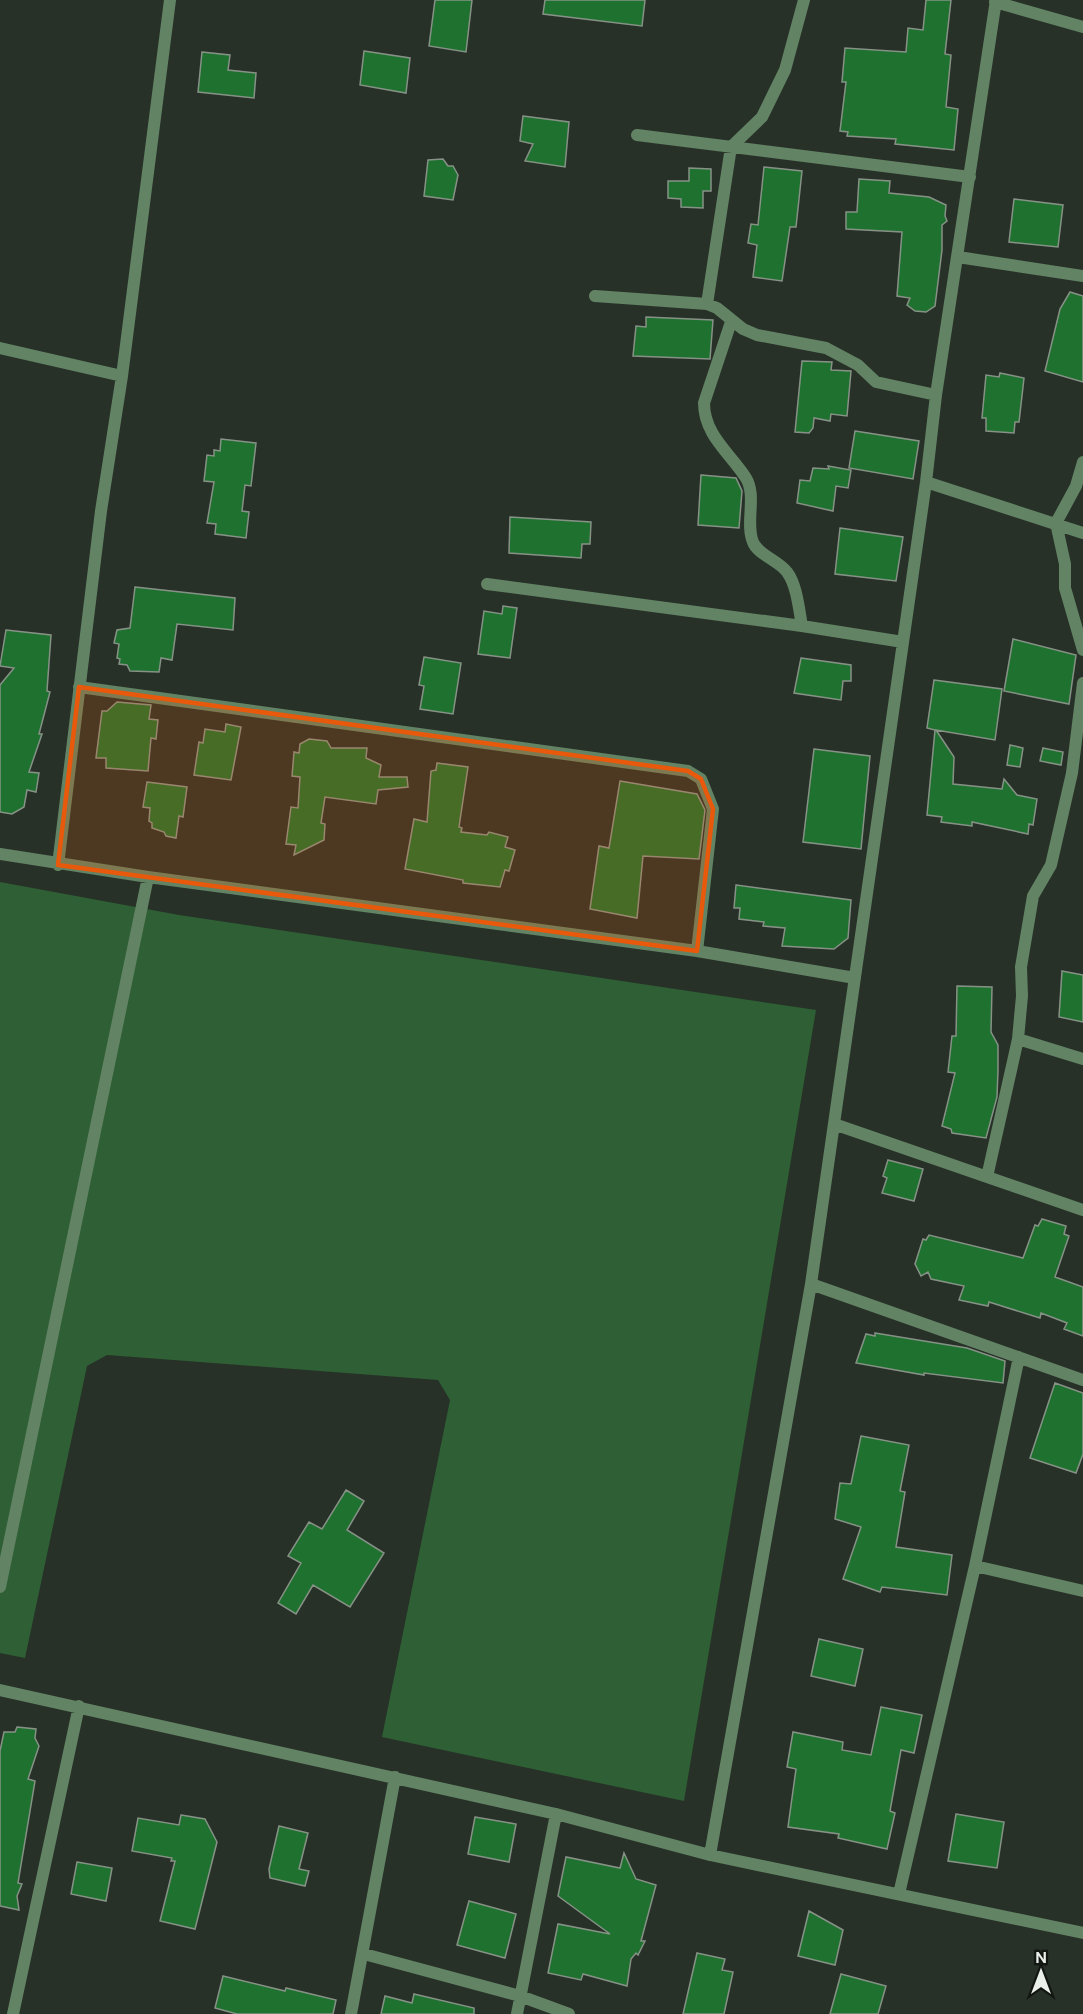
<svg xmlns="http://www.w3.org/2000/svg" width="1083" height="2014" font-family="'DM Sans',sans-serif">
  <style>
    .green { fill: #2f5f34 }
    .building { fill: #1e712e; stroke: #879287; stroke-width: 1.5 }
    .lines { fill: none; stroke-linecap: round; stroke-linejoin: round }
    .minor { stroke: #638365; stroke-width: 12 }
    .marked { fill: #e8590c; fill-opacity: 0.2; stroke: #e8590c; stroke-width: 4.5; stroke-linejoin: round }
  </style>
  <rect width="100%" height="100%" fill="#273128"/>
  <path class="green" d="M 0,882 L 179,915 L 816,1010 L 684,1801 L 382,1737 L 450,1400 L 438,1380 L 107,1355 L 87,1366 L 25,1658 L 0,1653 Z"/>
  <path class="building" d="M 435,0 L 472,0 L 466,52 L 429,46 Z
    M 545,0 L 645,0 L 642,26 L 543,14 Z
    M 926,0 L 951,0 L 945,54 L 951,55 L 946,107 L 958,109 L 954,150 L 895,144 L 896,139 L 847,136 L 848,132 L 840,131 L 846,82 L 842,82 L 845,48 L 906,52 L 908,28 L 923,30 Z
    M 364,51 L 410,58 L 406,93 L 360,85 Z
    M 202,52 L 230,55 L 228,70 L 256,73 L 254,98 L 198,92 Z
    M 523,116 L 569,122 L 565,167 L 525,161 L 533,144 L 520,141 Z
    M 443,159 L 448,166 L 453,166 L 458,175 L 453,200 L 424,196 L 428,160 Z
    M 764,167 L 802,171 L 796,227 L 790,227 L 782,281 L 753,277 L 757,245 L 748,243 L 751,224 L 758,225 Z
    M 689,168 L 711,169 L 711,191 L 703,191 L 703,208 L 681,207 L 681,199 L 668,198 L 668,181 L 689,181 Z
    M 859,179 L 890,181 L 889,193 L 929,197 L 946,205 L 945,216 L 947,221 L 942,225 L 942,250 L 935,306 L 926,312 L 915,311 L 907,305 L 910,298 L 897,296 L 902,232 L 846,229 L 846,212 L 857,212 Z
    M 1014,199 L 1063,205 L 1058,247 L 1009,242 Z
    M 1070,292 L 1083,296 L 1083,382 L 1045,371 L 1060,309 Z
    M 646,317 L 713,320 L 710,359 L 633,356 L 636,326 L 646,327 Z
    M 802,361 L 832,362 L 831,370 L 851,371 L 847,416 L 831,414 L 830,421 L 814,418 L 813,428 L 809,433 L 795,432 Z
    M 1000,373 L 1024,378 L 1019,422 L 1015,422 L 1014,433 L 986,431 L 986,418 L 982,418 L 986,375 L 999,377 Z
    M 855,431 L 919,441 L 913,479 L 849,468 Z
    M 221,439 L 256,443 L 251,486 L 245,485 L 242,511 L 249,512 L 246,538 L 215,534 L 216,524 L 207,523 L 214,482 L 204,481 L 207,455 L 214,456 L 214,450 L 220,451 Z
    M 828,466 L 851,470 L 848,488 L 836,486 L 833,511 L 797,503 L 800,480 L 810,481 L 813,468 L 829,469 Z
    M 701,475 L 736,478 L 742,491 L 739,528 L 698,525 Z
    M 510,517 L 591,522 L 590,544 L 582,544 L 581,558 L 509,553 Z
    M 840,528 L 903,537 L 896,581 L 835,574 Z
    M 135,587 L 235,598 L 233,630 L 177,624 L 172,660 L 161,658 L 159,672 L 130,671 L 127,665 L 119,664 L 120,659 L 117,658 L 119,644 L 114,643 L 117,630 L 130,628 Z
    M 503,606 L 517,608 L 510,658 L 478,654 L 484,611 L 502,614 Z
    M 6,630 L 51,635 L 47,691 L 50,692 L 39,734 L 42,734 L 29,772 L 39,773 L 36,792 L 27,790 L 24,807 L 12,814 L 0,812 L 0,685 L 14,668 L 0,666 Z
    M 1013,639 L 1076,655 L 1069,704 L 1004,691 Z
    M 424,657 L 461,663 L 453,714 L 420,709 L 424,686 L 419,685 Z
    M 801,658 L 851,665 L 851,681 L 843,681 L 841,700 L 794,693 Z
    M 934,680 L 1002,689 L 995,740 L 936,730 L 954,757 L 953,784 L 1002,789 L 1004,779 L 1017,795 L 1037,799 L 1033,825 L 1029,824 L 1028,834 L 972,822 L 972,826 L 941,822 L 942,817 L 927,815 L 935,730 L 927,728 Z
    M 117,702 L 151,705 L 149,719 L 158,720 L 156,739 L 151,738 L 148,771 L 106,768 L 106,758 L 96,758 L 102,711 L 107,711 Z
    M 226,724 L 241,727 L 231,780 L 194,775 L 199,742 L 203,743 L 205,729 L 225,732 Z
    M 309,739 L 327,741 L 331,748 L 367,748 L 366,758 L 381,765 L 379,777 L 407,777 L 408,787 L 378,790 L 376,804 L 325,797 L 321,823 L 325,824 L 324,840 L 294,855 L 296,845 L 286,844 L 291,807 L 298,808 L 300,777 L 292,776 L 294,752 L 299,753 L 300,744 Z
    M 1010,745 L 1023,748 L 1020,767 L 1007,765 Z
    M 1043,748 L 1063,752 L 1061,765 L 1040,761 Z
    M 814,749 L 870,756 L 861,849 L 803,842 Z
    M 437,763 L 468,767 L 459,827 L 462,828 L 461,832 L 487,835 L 489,832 L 508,837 L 505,847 L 515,850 L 509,871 L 505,870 L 500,887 L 463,883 L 463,880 L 405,869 L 414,819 L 427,822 L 431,771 L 436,770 Z
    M 620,781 L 697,794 L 705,810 L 699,859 L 643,856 L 637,918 L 590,909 L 599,846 L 609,848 Z
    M 147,782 L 187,787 L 183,817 L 179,816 L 176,838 L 166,836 L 164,832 L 152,828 L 152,823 L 149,821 L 150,808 L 143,807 Z
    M 736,885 L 851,900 L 848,938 L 834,949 L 782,946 L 785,928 L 763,926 L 764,922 L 739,919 L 740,908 L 734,908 Z
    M 1062,971 L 1083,975 L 1083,1022 L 1059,1017 Z
    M 957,986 L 992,987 L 991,1032 L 998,1045 L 998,1070 L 997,1097 L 986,1138 L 952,1133 L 951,1129 L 942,1126 L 955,1073 L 948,1072 L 952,1036 L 956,1036 Z
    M 888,1160 L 923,1169 L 914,1201 L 882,1193 L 887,1178 L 883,1176 Z
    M 1042,1219 L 1066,1226 L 1064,1234 L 1069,1236 L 1055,1277 L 1083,1287 L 1083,1336 L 1064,1329 L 1067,1323 L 1041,1313 L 1040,1318 L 989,1302 L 988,1306 L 959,1300 L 964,1286 L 931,1279 L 928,1272 L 921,1276 L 915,1264 L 923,1239 L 926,1240 L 929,1235 L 1023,1258 L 1035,1225 L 1038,1226 Z
    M 875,1333 L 967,1348 L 1005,1361 L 1003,1383 L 924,1373 L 924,1375 L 856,1363 L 866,1334 L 875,1336 Z
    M 1055,1383 L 1083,1393 L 1083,1454 L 1076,1473 L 1030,1458 Z
    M 861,1436 L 909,1445 L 900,1491 L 905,1492 L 896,1547 L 952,1555 L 947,1595 L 882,1587 L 880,1592 L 843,1579 L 861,1527 L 835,1519 L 840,1483 L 851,1484 Z
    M 346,1490 L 364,1501 L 347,1530 L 384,1553 L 350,1607 L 313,1585 L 296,1614 L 278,1603 L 301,1563 L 288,1556 L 309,1522 L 322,1529 Z
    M 819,1639 L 863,1649 L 855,1686 L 811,1676 Z
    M 881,1707 L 922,1715 L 914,1753 L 901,1750 L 890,1811 L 895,1813 L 887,1849 L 838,1838 L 839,1834 L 788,1827 L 796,1769 L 787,1767 L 793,1732 L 843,1742 L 842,1750 L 871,1755 Z
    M 17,1727 L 36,1729 L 35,1738 L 39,1746 L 28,1779 L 35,1781 L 18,1883 L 22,1884 L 17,1896 L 19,1910 L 0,1906 L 0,1751 L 4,1732 L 15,1732 Z
    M 956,1814 L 1004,1822 L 997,1868 L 948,1861 Z
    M 181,1815 L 205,1819 L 217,1842 L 195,1929 L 160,1921 L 175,1861 L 171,1861 L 172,1858 L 132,1851 L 138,1818 L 179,1825 Z
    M 475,1817 L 516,1824 L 509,1862 L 468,1854 Z
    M 279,1826 L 308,1833 L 299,1869 L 309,1871 L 305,1886 L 270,1878 L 269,1869 Z
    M 624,1853 L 636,1879 L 656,1885 L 641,1941 L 645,1941 L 638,1955 L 636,1953 L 631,1959 L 627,1986 L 583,1974 L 581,1980 L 548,1973 L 558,1924 L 610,1934 L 558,1896 L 566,1857 L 620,1868 Z
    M 77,1862 L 112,1868 L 106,1901 L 71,1894 Z
    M 469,1901 L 516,1914 L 505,1958 L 457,1945 Z
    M 809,1911 L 843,1930 L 835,1965 L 798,1956 Z
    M 697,1953 L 725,1959 L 722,1970 L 733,1972 L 724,2014 L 683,2014 Z
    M 841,1974 L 886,1986 L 878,2014 L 830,2014 Z
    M 223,1976 L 285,1991 L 286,1988 L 336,2000 L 333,2014 L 237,2014 L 215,2008 Z
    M 414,1994 L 474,2008 L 474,2014 L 381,2014 L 385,1996 L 412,2003 Z"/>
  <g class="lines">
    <path class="minor" d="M 995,2 L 1083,27
      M 637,135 L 970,177
      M 958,257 L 1083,276
      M 595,296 L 707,304 L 717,308 L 743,329 L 757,335 L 826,348 L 858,365 L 876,382 L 936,395
      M 707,304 L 731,147 L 762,117 L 785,70 L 804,0
      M 731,322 L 704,403 C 704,435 730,453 746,478 C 757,496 745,523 753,542 C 757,554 779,561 787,572 C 797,585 799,610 802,626
      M 0,348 L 122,376
      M 1083,462 L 1076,486 L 1056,523 L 1065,564 L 1065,588 L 1083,650
      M 926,482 L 1083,533
      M 487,584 L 802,626 L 903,642
      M 79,687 L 688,771 L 701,779 L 713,809 L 697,951
      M 0,854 L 148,877 L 697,951 L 855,978
      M 58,865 L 101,511 L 122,376 L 170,0
      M 1018,1039 L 1083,1059
      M 834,1124 L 1083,1210
      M 987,1177 L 1018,1039 L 1022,996 L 1021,967 L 1033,896 L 1051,865 L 1072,773 L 1083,683
      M 811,1284 L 1083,1380
      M 975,1566 L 1083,1591
      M 0,1587 L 148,877
      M 0,1690 L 556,1814 L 710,1855 L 1083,1933
      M 710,1855 L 811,1284 L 926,482 L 936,395 L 996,0
      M 899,1894 L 975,1566 L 1019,1357
      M 364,1954 L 520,1996 L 569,2014
      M 13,2014 L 79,1706
      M 351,2014 L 395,1777
      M 517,2014 L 556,1814"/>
  </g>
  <path class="marked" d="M 79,687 L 688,771 L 701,779 L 713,809 L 697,951 L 58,865 Z"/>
  <g transform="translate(1041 1972)" stroke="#131713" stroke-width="4.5" paint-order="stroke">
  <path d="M0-4.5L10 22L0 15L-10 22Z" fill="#eaf0ea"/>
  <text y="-9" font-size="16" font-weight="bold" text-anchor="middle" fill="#eaf0ea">N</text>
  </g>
</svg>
